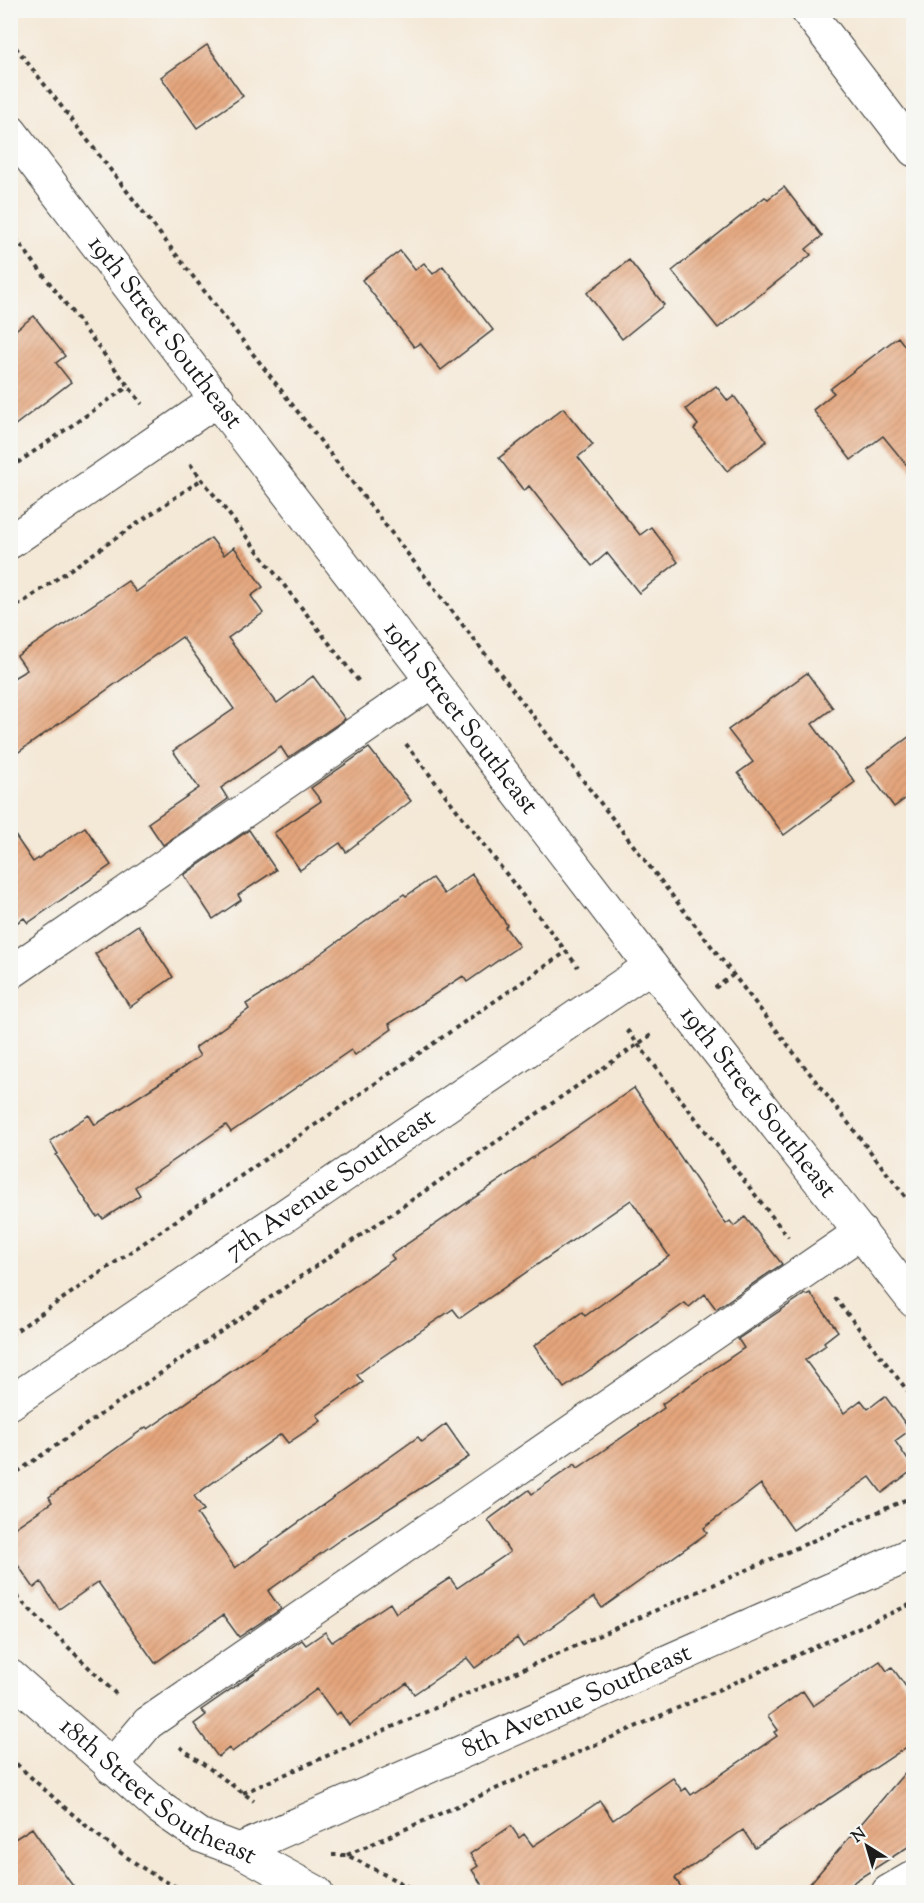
<svg xmlns="http://www.w3.org/2000/svg" width="924" height="1903" font-family="'Sorts Mill Goudy',serif">
  <style>
    .building { fill: url(#building-hatch) }
    .lines { fill: none; stroke-linecap: round; stroke-linejoin: round }
    .minor-casing { stroke: #3c3b38; stroke-width: 35 }
    .major-casing { stroke: #3c3b38; stroke-width: 35 }
    .path { stroke: #3c3b38; stroke-width: 4; stroke-dasharray: 4.5 4.5; stroke-linecap: butt }
    .minor { stroke: #fff; stroke-width: 33 }
    .major { stroke: #fff; stroke-width: 33 }
    .labels { text-anchor: middle; dominant-baseline: central; stroke-width: 4.5; stroke-linejoin: round; paint-order: stroke }
    .street-label { font-size: 26px; fill: #1c1c1c; stroke: #f6f6f2 }
  </style>
  <defs>
    <pattern id="building-hatch" width="6" height="6" patternUnits="userSpaceOnUse" patternTransform="scale(1.5)"><rect width="6" height="6" fill="#e4a57b"/><path d="M-1 1l2-2M0 6l6-6M5 7l2-2" fill="none" stroke="#c38d6a"/></pattern>
  </defs>
  <rect width="100%" height="100%" fill="#f6f6f2"/>
  <filter id="ink" filterUnits="userSpaceOnUse"><feTurbulence type="fractalNoise" baseFrequency=".0167" numOctaves="2"/><feDisplacementMap in="SourceGraphic" scale="12" xChannelSelector="R" yChannelSelector="G"/><feConvolveMatrix kernelMatrix="1 2 1 2 8 2 1 2 1" color-interpolation-filters="sRGB"/></filter>
  <filter id="wash" filterUnits="userSpaceOnUse"><feTurbulence type="fractalNoise" baseFrequency=".008" numOctaves="4" result="noise"/><feDisplacementMap in="SourceGraphic" scale="24" xChannelSelector="R" yChannelSelector="G"/><feGaussianBlur stdDeviation="1.35" result="paint"/><feColorMatrix in="noise" values="0 0 0 0 0 0 0 0 0 0 0 0 0 0 0 0 0 1.4 0 .05"/><feComposite in="paint" operator="in"/></filter>
  <g filter="url(#wash)">
    <rect width="100%" height="100%" fill="#f4e8d6"/>
    <g id="blocks">
      <path class="building" d="M 207,45 L 243,96 L 197,128 L 161,77 Z
        M 784,187 L 822,236 L 806,249 L 811,255 L 718,328 L 672,271 L 765,197 L 768,199 Z
        M 400,251 L 415,270 L 424,263 L 433,274 L 443,266 L 493,330 L 441,370 L 420,343 L 414,347 L 362,280 Z
        M 629,260 L 664,305 L 622,339 L 587,293 Z
        M 34,316 L 65,356 L 56,363 L 71,382 L 10,429 L 10,334 Z
        M 898,337 L 914,358 L 914,474 L 883,436 L 851,460 L 813,410 L 834,393 L 830,389 Z
        M 716,386 L 728,401 L 734,396 L 767,441 L 727,471 L 694,429 L 698,425 L 686,409 Z
        M 563,408 L 593,445 L 578,457 L 640,535 L 651,527 L 678,562 L 639,593 L 607,553 L 592,566 L 529,486 L 524,491 L 499,458 Z
        M 211,538 L 224,555 L 234,547 L 263,587 L 251,596 L 263,613 L 228,638 L 277,703 L 313,676 L 345,719 L 288,758 L 281,747 L 221,788 L 228,799 L 163,845 L 148,823 L 199,788 L 173,751 L 234,709 L 182,637 L 10,758 L 10,680 L 27,670 L 17,656 L 128,581 L 136,592 Z
        M 807,673 L 833,708 L 812,724 L 855,782 L 784,835 L 738,773 L 753,762 L 728,730 Z
        M 914,733 L 914,792 L 894,807 L 866,769 Z
        M 369,748 L 411,801 L 346,852 L 340,843 L 300,870 L 274,833 L 321,801 L 311,788 Z
        M 85,827 L 111,865 L 28,923 L 24,918 L 10,927 L 10,828 L 33,862 Z
        M 249,830 L 276,870 L 238,895 L 241,900 L 213,919 L 184,875 Z
        M 472,874 L 507,925 L 505,927 L 519,946 L 467,982 L 463,976 L 389,1024 L 392,1029 L 355,1055 L 351,1050 L 231,1132 L 226,1125 L 135,1187 L 140,1195 L 103,1219 L 100,1215 L 97,1217 L 56,1155 L 58,1154 L 50,1141 L 89,1115 L 95,1125 L 169,1077 L 200,1056 L 195,1048 L 249,1009 L 246,1004 L 283,981 L 404,894 L 406,896 L 432,878 L 444,894 Z
        M 138,925 L 173,977 L 130,1007 L 95,954 Z
        M 634,1088 L 726,1224 L 730,1221 L 734,1226 L 745,1217 L 782,1264 L 716,1309 L 705,1294 L 689,1307 L 685,1303 L 564,1388 L 534,1346 L 582,1312 L 585,1316 L 669,1256 L 631,1200 L 460,1318 L 453,1309 L 373,1363 L 357,1375 L 363,1382 L 317,1415 L 321,1421 L 288,1443 L 281,1434 L 194,1496 L 204,1510 L 197,1514 L 235,1568 L 418,1437 L 422,1442 L 446,1424 L 469,1457 L 337,1542 L 268,1591 L 281,1609 L 239,1637 L 223,1615 L 155,1663 L 98,1582 L 59,1609 L 41,1582 L 34,1588 L 10,1554 L 10,1531 L 52,1502 L 49,1497 L 146,1427 L 148,1429 L 394,1259 L 391,1255 Z
        M 810,1293 L 838,1331 L 824,1342 L 826,1345 L 805,1360 L 844,1413 L 861,1400 L 868,1409 L 885,1396 L 910,1430 L 895,1441 L 914,1469 L 882,1493 L 870,1477 L 793,1530 L 761,1484 L 704,1528 L 707,1533 L 602,1608 L 594,1597 L 523,1647 L 517,1638 L 475,1668 L 467,1658 L 414,1694 L 407,1683 L 349,1725 L 340,1712 L 336,1715 L 317,1689 L 232,1752 L 229,1748 L 218,1757 L 194,1724 L 206,1715 L 201,1710 L 302,1640 L 306,1645 L 325,1632 L 332,1642 L 390,1603 L 396,1613 L 450,1578 L 457,1588 L 510,1552 L 488,1520 L 529,1490 L 532,1494 L 575,1464 L 578,1468 L 664,1408 L 662,1404 L 744,1348 L 738,1339 L 805,1294 L 806,1295 Z
        M 880,1661 L 887,1671 L 892,1667 L 914,1698 L 914,1742 L 755,1848 L 743,1830 L 675,1878 L 685,1893 L 487,1893 L 472,1870 L 478,1866 L 470,1854 L 511,1826 L 519,1838 L 524,1834 L 533,1846 L 600,1801 L 613,1820 L 673,1778 L 682,1791 L 686,1788 L 691,1795 L 777,1736 L 774,1732 L 778,1730 L 768,1716 L 803,1691 L 813,1706 Z
        M 914,1762 L 914,1843 L 855,1881 L 845,1893 L 802,1893 Z
        M 32,1828 L 59,1867 L 78,1893 L 10,1893 L 10,1842 Z"/>
    </g>
  </g>
  <g filter="url(#ink)">
    <use href="#blocks" fill-opacity="0" stroke="#3c3b38" stroke-width="1.5"/>
    <g class="lines">
      <g class="minor-casing">
        <g id="minor">
          <path d="M 807,10 L 914,150"/>
          <path d="M 10,542 L 218,399"/>
          <path d="M 10,973 L 432,681"/>
          <path id="s1" d="M 10,1403 L 651,966"/>
          <path id="s2" d="M 10,1676 L 160,1808 L 199,1835 L 239,1850 L 316,1892"/>
          <path d="M 111,1767 L 148,1723 L 861,1232"/>
          <path id="s3" d="M 239,1850 L 914,1553"/>
          <path d="M 888,1892 L 914,1877"/>
        </g>
      </g>
      <g class="major-casing">
        <g id="major">
          <path id="s4" d="M 10,131 L 651,966 L 914,1301"/>
        </g>
      </g>
      <path class="path" d="M 10,40 L 914,1208
        M 10,231 L 142,404
        M 190,464 L 360,683
        M 10,468 L 129,386
        M 10,611 L 202,479
        M 406,744 L 578,967
        M 715,988 L 733,975
        M 627,1030 L 788,1237
        M 835,1298 L 914,1399
        M 10,1335 L 566,952
        M 10,1477 L 654,1033
        M 10,1590 L 119,1697
        M 180,1747 L 254,1801
        M 10,1758 C 57,1801 131,1871 189,1892
        M 243,1793 L 914,1496
        M 332,1855 L 347,1855 L 418,1892
        M 347,1855 L 914,1603"/>
      <use href="#minor" class="minor"/>
      <use href="#major" class="major"/>
    </g>
  </g>
  <g class="labels">
    <g class="street-label">
      <text stroke="none"><textPath href="#s4" startOffset="254">19th Street Southeast</textPath></text>
      <text stroke="none"><textPath href="#s4" startOffset="740">19th Street Southeast</textPath></text>
      <text stroke="none"><textPath href="#s4" startOffset="1226">19th Street Southeast</textPath></text>
      <text stroke="none"><textPath href="#s1" startOffset="388">7th Avenue Southeast</textPath></text>
      <text stroke="none"><textPath href="#s3" startOffset="369">8th Avenue Southeast</textPath></text>
      <text stroke="none"><textPath href="#s2" startOffset="189">18th Street Southeast</textPath></text>
    </g>
  </g>
  <rect width="924" height="1903" fill="none" stroke="#f6f6f2" stroke-width="36"/>
  <g transform="translate(867 1846) rotate(323)" stroke="#f6f6f2" stroke-width="4.5" paint-order="stroke">
  <path d="M0-4.5L10 22L0 15L-10 22Z" fill="#1c1c1c"/>
  <text y="-9" font-size="16" font-weight="bold" text-anchor="middle" fill="#1c1c1c">N</text>
  </g>
</svg>
